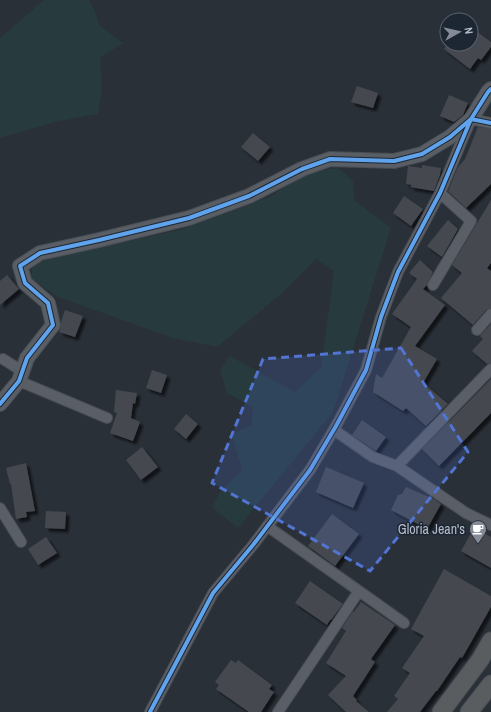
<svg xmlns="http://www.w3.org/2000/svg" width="491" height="712" font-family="'Archivo Narrow',sans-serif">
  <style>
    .green { fill: #273a3e }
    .building { fill: #444950; filter: url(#shadow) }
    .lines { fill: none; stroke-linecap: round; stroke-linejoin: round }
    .street-casing { stroke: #484c53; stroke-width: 12 }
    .secondary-casing { stroke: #484c53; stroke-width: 16 }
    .highway-casing { stroke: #474c53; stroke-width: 19 }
    .street { stroke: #5a5e66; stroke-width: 10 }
    .secondary { stroke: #595d64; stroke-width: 14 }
    .highway { stroke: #5a5d60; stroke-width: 17 }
    .cycleway-casing { stroke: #1d2633; stroke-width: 6 }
    .cycleway { stroke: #60a3ed; stroke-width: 4 }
    .marked { fill: #5274d3; fill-opacity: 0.2; stroke: #5274d3; stroke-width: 3; stroke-dasharray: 8 5; stroke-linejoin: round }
    .labels { text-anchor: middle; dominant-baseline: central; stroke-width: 3; stroke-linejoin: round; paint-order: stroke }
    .poi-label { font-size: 14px; fill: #b4bcc9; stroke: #1d2633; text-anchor: end }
  </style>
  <defs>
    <filter id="shadow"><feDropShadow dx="3.5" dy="3.5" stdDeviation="1" flood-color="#0009"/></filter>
  </defs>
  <rect width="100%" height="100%" fill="#2a3038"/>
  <path class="green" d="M 44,0 L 89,0 L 93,7 L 100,26 L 123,43 L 100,58 L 102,89 L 98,114 L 58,121 L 0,138 L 0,38 Z
    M 338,168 L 353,181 L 354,200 L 391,228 L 333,412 L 238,528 L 212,507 L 220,492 L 242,470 L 232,435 L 251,425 L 253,407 L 227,393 L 220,370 L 230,356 L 295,392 L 321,367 L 334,271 L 316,259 L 280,295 L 217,347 L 173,338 L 58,297 L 32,279 L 32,266 L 51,258 L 180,230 L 270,197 L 307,172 Z"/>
  <path class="building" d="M 471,27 L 491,42 L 491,47 L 481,60 L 478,58 L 470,69 L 444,49 L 448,44 L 471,44 Z
    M 357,86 L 378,93 L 373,108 L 351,102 Z
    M 449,95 L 468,103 L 463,115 L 454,122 L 440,116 Z
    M 478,127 L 491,129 L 491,184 L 466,208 L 448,191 L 458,167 L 465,159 Z
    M 253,133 L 270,147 L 258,161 L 241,147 Z
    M 422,165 L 441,168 L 440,175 L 434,191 L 410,187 L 412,185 L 406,184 L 408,166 L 422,168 Z
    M 404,196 L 423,209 L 411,226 L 393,213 Z
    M 491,200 L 491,263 L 487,268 L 491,271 L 491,308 L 486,310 L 473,325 L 441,298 L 462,273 L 452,265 Z
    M 448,220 L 458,229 L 442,257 L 427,246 Z
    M 420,260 L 433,272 L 427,285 L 423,289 L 445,305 L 415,346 L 437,359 L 423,383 L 448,404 L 426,426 L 406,408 L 403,411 L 373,392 L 376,374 L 382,378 L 411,327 L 392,314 L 417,279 L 409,273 Z
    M 7,275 L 19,289 L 0,305 L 0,281 Z
    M 65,310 L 83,316 L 75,337 L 59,332 L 61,327 L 61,322 Z
    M 491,324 L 491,363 L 487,364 L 472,351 L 483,339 L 480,336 Z
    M 152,370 L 167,375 L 161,393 L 146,388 Z
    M 491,379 L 491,413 L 439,466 L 422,449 Z
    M 116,390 L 137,393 L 135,404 L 133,403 L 131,418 L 140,422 L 133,441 L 110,433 L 117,413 L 114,412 Z
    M 186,414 L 198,424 L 186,439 L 174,429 Z
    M 362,420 L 386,437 L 376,451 L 352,435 Z
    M 142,447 L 158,467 L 141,480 L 126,460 Z
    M 26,463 L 35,511 L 26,512 L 27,517 L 16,519 L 11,484 L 10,484 L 6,468 Z
    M 326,467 L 364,483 L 353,508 L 316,492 Z
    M 406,487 L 434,499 L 441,504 L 427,529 L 391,510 L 398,495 L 402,494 Z
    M 46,511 L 66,512 L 65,529 L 45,528 Z
    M 332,514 L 359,534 L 335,566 L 308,546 Z
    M 474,528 L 491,537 L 491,568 L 461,551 Z
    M 46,537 L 57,553 L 38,565 L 28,549 Z
    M 444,569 L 491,596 L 491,607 L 462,658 L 460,657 L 437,691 L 436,691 L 420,712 L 387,712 L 398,699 L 394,696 L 410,673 L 402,668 L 424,636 L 411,629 Z
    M 310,581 L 343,604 L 331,620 L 330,620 L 327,625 L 295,603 Z
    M 361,602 L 395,625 L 371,659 L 375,662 L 353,696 L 357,700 L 356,701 L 369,712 L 346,712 L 328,695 L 346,676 L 326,663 L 346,631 L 342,628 L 353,611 L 354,612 Z
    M 231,660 L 236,663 L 238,660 L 272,685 L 269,689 L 274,692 L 261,712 L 249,712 L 216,689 L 219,685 L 215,682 Z"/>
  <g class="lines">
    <g class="street-casing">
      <path id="street" d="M 433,285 L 471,221 L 440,193
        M 477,330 L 491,314
        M 3,359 L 22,371
        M 19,381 L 107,418
        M 334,430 L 373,457 L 397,466 L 466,513 L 491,525
        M 397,466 L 491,369
        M 0,508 L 21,542
        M 267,526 L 359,591 L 278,712
        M 359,591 L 404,623
        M 150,712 L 213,593 L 253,545 L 310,470 L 336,426 L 366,370 L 381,317 L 398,272 L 440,193 L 471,119 L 491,123"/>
    </g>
    <g class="secondary-casing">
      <path id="secondary" d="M 0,404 L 19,381 L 27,358 L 53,325 L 48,303 L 25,283 L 20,266 L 40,253 L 99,240 L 189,218 L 249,196 L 302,169 L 330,159 L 394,161 L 422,154 L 450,137 L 471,119 L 488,92 L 491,89"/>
    </g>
    <g class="highway-casing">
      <path id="highway" d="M 441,712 L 480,660 L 491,641
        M 469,712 L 491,684"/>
    </g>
    <use href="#street" class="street"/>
    <use href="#secondary" class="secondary"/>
    <use href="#highway" class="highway"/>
    <g class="cycleway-casing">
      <path id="cycleway" d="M 0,404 L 19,381 L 27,358 L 53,325 L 48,303 L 25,283 L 20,266 L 40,253 L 99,240 L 189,218 L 249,196 L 302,169 L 330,159 L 394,161 L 422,154 L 450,137 L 471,119 L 488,92 L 491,89
        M 150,712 L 213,593 L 253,545 L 310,470 L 336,426 L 366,370 L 381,317 L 398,272 L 440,193 L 471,119 L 491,123"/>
    </g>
    <use href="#cycleway" class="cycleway"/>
  </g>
  <path class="marked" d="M 401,348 L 468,452 L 370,571 L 212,483 L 263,359 Z"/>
  <defs>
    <g id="cafe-pin" transform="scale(0.9)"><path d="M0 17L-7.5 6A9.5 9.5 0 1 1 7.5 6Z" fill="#848b96" stroke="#1d2633"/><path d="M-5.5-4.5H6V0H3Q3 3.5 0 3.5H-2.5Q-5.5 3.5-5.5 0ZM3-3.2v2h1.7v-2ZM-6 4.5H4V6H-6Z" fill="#fff"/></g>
  </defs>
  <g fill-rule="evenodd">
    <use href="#cafe-pin" x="478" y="529"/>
  </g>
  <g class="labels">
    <g class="poi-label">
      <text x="465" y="529">Gloria Jean's</text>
    </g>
  </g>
  <g transform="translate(459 32) rotate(82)"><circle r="19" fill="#1d2633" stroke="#59626f"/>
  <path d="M0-3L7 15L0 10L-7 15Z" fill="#848b96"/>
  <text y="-6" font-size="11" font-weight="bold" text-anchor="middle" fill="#b4bcc9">N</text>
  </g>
</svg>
